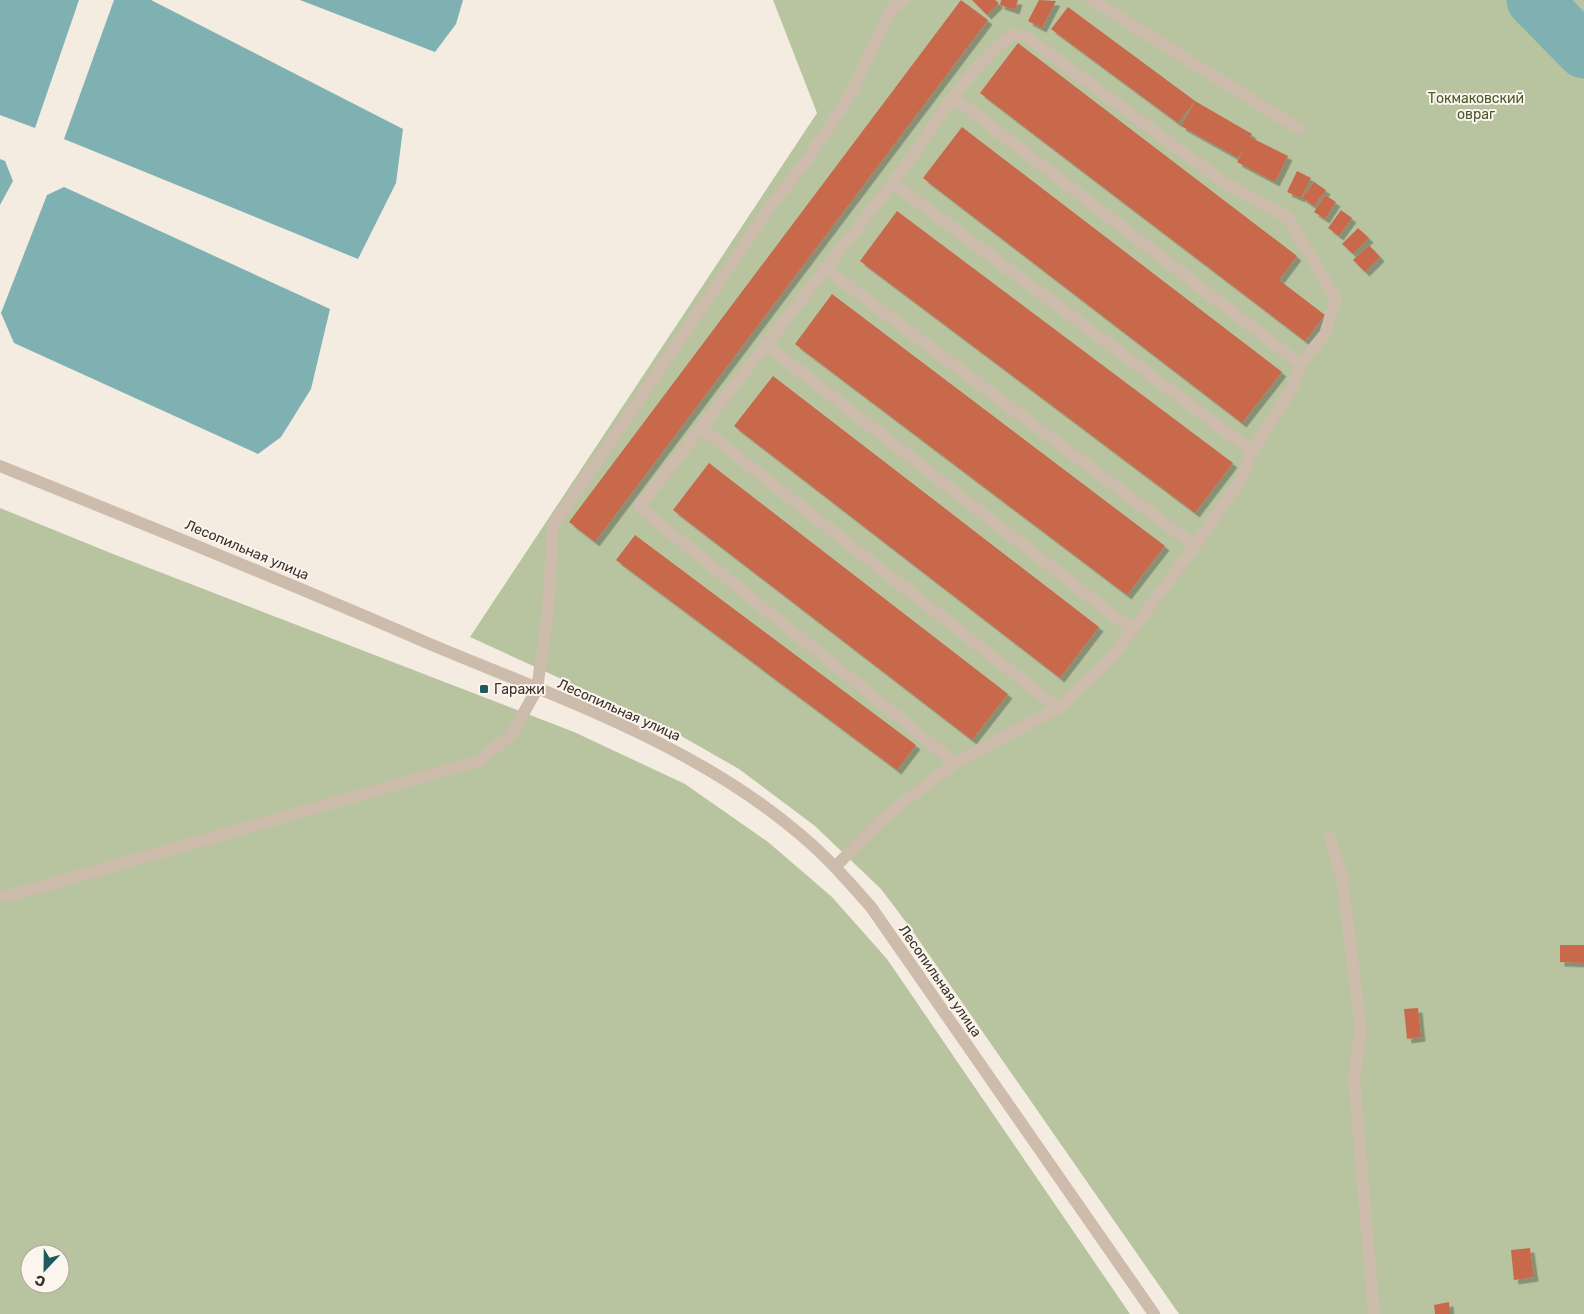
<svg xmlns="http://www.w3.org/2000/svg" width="1584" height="1314" font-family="Rubik,sans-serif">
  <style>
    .green { fill: #b8c4a0; fill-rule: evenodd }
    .water { fill: #7fb0b2 }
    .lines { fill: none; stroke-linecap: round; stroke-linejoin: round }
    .river { stroke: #7fb0b2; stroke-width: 55 }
    .building { fill: #c8694b; filter: url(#shadow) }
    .minor { stroke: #cdbbac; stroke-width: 12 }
    .poi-dot { fill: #1f5a5e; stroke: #fbf5ee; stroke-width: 2 }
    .labels { text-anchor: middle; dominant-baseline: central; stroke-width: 4; stroke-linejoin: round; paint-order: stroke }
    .park-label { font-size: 14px; fill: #4a5a2e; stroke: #fbf5ee }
    .street-label { font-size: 14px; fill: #3b302b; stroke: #fbf5ee }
    .poi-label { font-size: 14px; fill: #3b302b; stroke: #fbf5ee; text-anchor: start }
  </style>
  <defs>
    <filter id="shadow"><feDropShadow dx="4.5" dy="4.5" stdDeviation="0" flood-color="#0004"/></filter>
  </defs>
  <rect width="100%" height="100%" fill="#f4ebe1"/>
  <path class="green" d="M 773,0 L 1584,0 L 1584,1314 L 1179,1314 L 909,926 L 881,889 L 815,826 L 739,769 L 662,725 L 470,637 L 817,113 Z
    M 0,508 L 113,554 L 574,732 L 685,784 L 768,842 L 832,897 L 887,959 L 1130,1314 L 0,1314 ZM 30,1254 L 60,1254 L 60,1284 L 30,1284 Z"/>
  <path class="water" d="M 0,0 L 79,0 L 35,128 L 0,115 Z
    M 114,0 L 151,0 L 403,129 L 396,183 L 358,259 L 64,139 Z
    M 300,0 L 463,0 L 456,24 L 435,52 Z
    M 0,159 L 5,161 L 13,181 L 0,205 Z
    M 64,187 L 330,309 L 311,389 L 281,437 L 258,454 L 14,343 L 1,313 L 47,195 Z"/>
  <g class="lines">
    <path class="river" d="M 1534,0 L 1584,51"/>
  </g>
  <path class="building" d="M 961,0 L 988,20 L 595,542 L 569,522 Z
    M 972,0 L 995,0 L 999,3 L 987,15 Z
    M 1001,0 L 1018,0 L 1015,10 L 1000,5 Z
    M 1039,0 L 1056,1 L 1042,28 L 1028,21 Z
    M 1068,7 L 1195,101 L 1178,123 L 1051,29 Z
    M 1018,43 L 1297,256 L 1279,280 L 1325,315 L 1305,341 L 980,93 Z
    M 1195,101 L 1252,134 L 1250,137 L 1288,156 L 1275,182 L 1237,162 L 1245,148 L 1238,158 L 1181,126 Z
    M 962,127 L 1282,372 L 1242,423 L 923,178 Z
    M 1297,171 L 1311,178 L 1301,198 L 1287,192 Z
    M 1314,182 L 1326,190 L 1314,206 L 1302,198 Z
    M 1325,195 L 1336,202 L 1325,219 L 1314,212 Z
    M 1341,210 L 1352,218 L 1339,236 L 1328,228 Z
    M 897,211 L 1233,463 L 1195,513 L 860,261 Z
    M 1358,228 L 1369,238 L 1353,254 L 1342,244 Z
    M 1369,245 L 1380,257 L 1365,272 L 1353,260 Z
    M 832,294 L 1165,546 L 1127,595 L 795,344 Z
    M 773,376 L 1099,627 L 1060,678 L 734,426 Z
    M 709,463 L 1008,694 L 972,740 L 673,510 Z
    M 635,535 L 916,745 L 897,770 L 616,560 Z
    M 1560,945 L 1584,945 L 1584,963 L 1560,962 Z
    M 1418,1008 L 1421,1037 L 1407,1039 L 1404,1009 Z
    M 1530,1248 L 1534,1277 L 1514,1280 L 1511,1250 Z
    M 1449,1302 L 1450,1314 L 1435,1314 L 1434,1305 Z"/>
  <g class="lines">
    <path class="minor" d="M 1092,0 L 1299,129
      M 953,97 L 1300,364
      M 893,183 L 1252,451
      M 825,268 L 1195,546
      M 765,344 L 1131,629
      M 701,428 L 1058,708
      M 0,466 C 142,523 284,581 425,642 C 555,697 694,743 802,836 C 827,857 849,882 871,907 L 1154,1314
      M 1330,838 L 1342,878 L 1361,1029 L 1354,1078 L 1374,1314
      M 835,867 L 883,818 L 955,763 L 1058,708 L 1108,662 L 1195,546 L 1241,479 L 1252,451 L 1293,387 L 1300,364 L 1325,334 L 1336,299 L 1288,218 L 1222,181 L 1025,36 L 1011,35 C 960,75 930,135 891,185 C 807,292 723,400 639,507 L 955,763
      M 0,895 L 5,897 L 479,761 L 512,734 L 537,689 L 548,610 L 553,526 L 770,207 L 808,159 L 851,94 L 891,9 L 903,0"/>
  </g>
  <rect class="poi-dot" x="479" y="684" width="10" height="10" rx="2.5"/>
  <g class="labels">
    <g class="park-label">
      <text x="1476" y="98">Токмаковский<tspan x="1476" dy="16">овраг</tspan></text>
    </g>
    <g class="street-label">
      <text transform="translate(247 550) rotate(23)">Лесопильная улица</text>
      <text transform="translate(619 710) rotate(24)">Лесопильная улица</text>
      <text transform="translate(940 981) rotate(55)">Лесопильная улица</text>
    </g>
    <g class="poi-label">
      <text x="494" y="689">Гаражи</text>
    </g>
  </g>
  <g transform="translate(45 1269) rotate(202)"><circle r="24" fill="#fbf5ee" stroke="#aea6a0"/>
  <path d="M0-4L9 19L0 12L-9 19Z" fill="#1f5a5e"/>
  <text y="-8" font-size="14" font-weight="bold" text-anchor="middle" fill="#3b302b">С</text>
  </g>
</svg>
